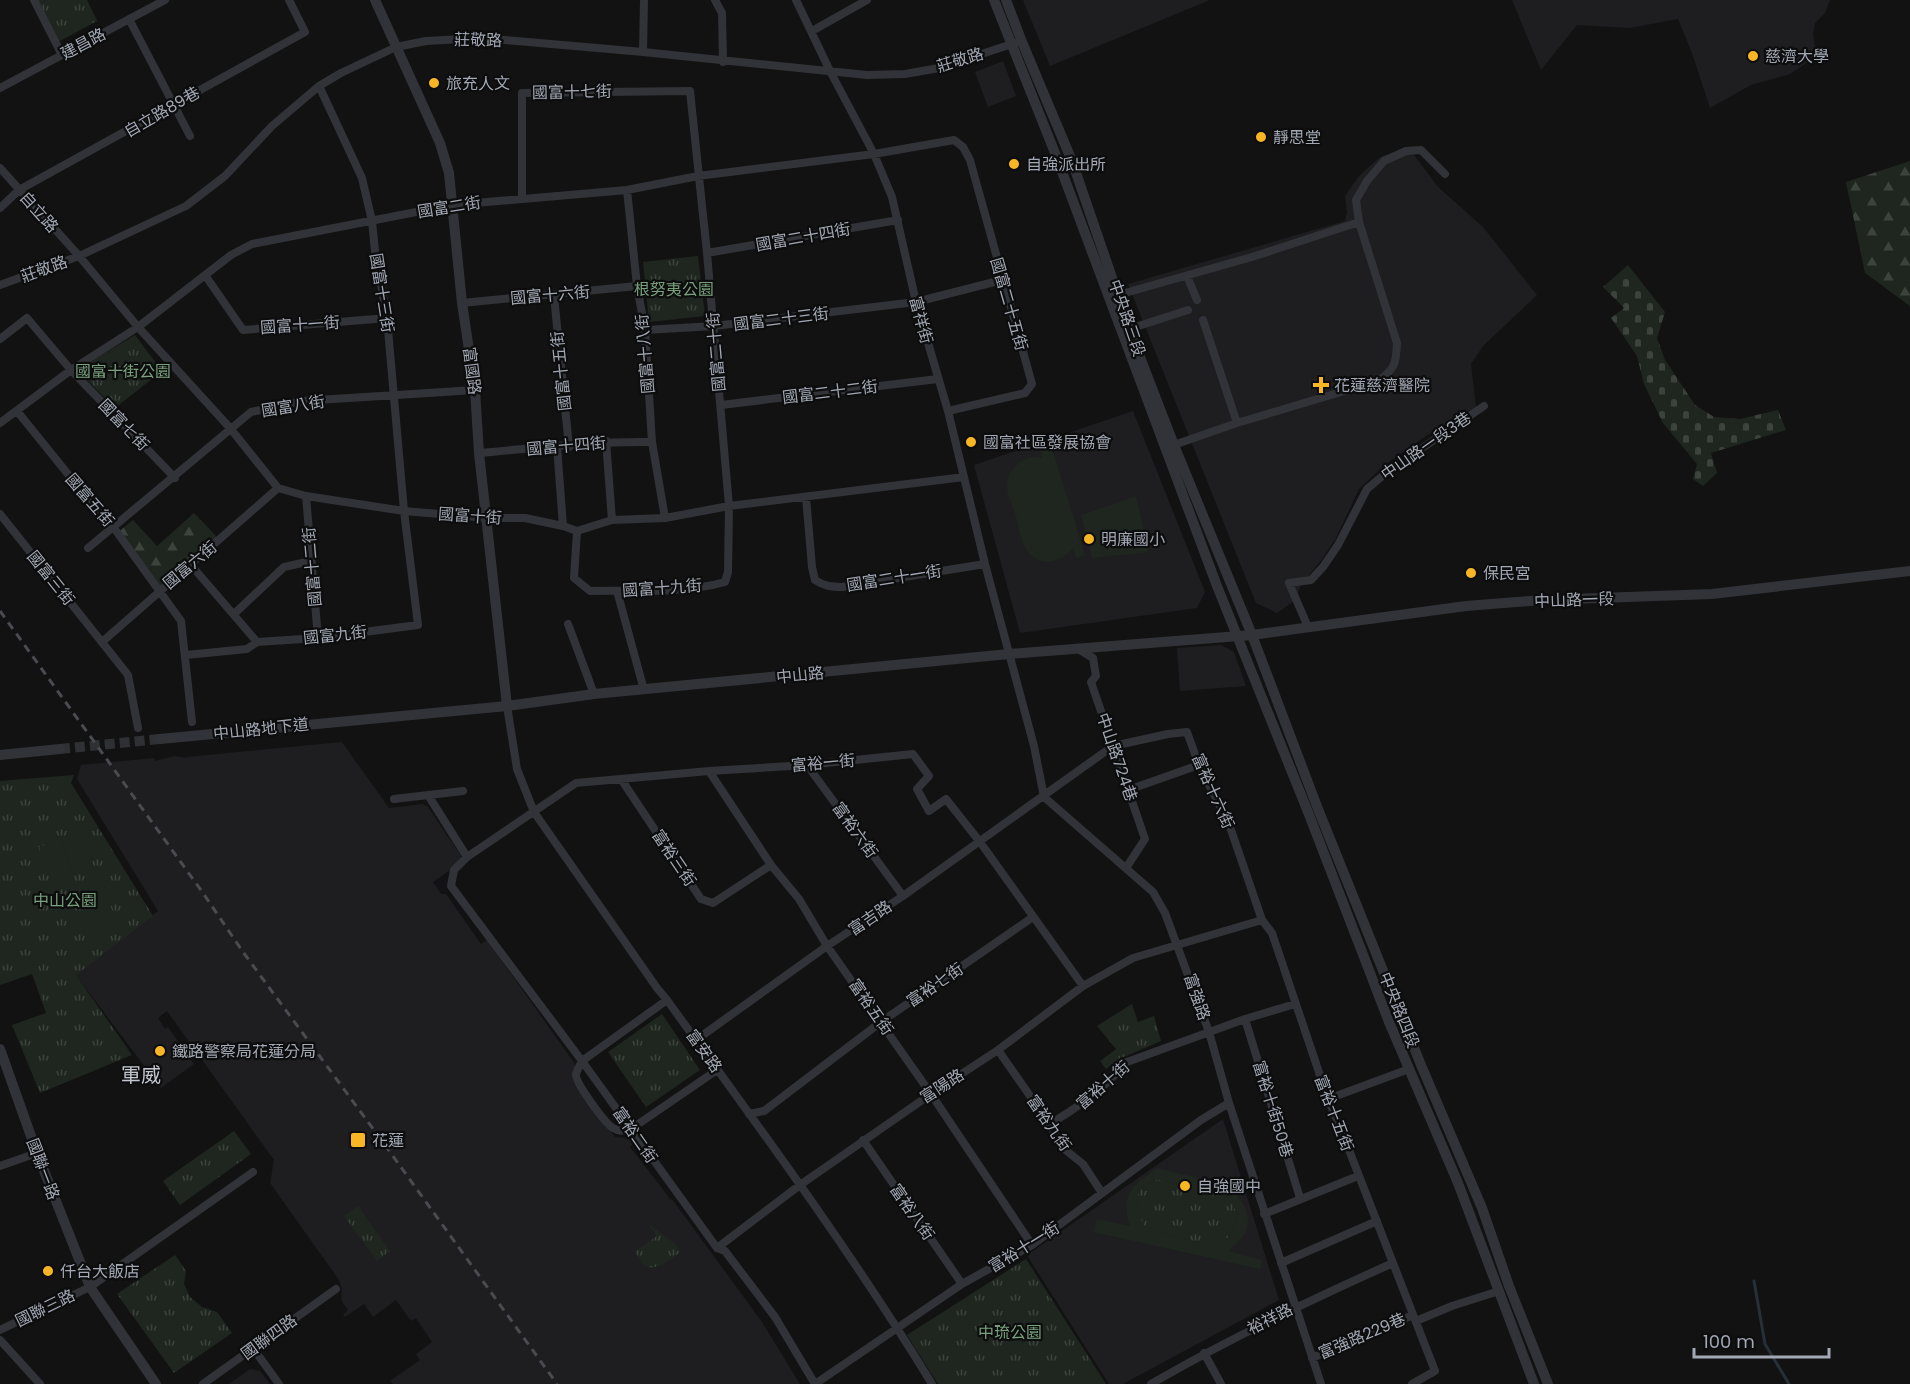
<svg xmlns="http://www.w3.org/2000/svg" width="1910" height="1384" font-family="Poppins,'Noto Sans TC',sans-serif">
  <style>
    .built { fill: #1e1e20 }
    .grass { fill: url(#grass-tufts) }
    .forest { fill: url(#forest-firs) }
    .cemetery { fill: url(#cemetery-stones) }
    .pitch { fill: #1e261f; fill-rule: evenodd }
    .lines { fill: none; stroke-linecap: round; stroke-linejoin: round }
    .stream { stroke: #283037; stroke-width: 3 }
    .tertiary-tunnel { stroke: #2f3033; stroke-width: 10; stroke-dasharray: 10 5; stroke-linecap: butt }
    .minor { stroke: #323338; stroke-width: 8 }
    .tertiary { stroke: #323338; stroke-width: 10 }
    .rail { stroke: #494b51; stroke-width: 3; stroke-dasharray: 8 6; stroke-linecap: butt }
    .poi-dot { fill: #f8b625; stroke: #0d0d0e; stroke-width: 2 }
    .labels { text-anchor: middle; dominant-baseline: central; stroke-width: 4.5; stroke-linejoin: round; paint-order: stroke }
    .street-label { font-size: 16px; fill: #a2a8b4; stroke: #0d0d0e }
    .poi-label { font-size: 16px; fill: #a2a8b4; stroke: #0d0d0e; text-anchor: start }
    .park-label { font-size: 16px; fill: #78a07c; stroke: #0d0d0e }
    .quarter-label { font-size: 20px; fill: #c3c7d0; stroke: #0d0d0e }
  </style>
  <defs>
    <pattern id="grass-tufts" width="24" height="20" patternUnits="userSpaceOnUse" patternTransform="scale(1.5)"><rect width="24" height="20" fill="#1e261f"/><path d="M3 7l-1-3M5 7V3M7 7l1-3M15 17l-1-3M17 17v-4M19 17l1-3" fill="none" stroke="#3c433d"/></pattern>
    <pattern id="forest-firs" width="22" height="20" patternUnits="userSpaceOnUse" patternTransform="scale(1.5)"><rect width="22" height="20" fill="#1e261f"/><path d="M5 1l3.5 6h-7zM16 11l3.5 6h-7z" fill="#3c433d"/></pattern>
    <pattern id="cemetery-stones" width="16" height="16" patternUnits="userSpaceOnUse" patternTransform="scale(1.5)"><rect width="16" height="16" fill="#1e261f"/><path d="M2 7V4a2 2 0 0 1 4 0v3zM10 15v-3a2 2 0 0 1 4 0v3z" fill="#3c433d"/></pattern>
  </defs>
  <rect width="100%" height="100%" fill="#121213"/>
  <path class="built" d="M 1023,0 L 1210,0 L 1050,66 Z
    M 1512,0 L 1830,0 L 1825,13 L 1815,23 L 1813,33 L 1815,48 L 1812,59 L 1790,74 L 1751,85 L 1710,108 L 1692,53 L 1678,19 L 1630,28 L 1577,25 L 1541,70 Z
    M 1003,61 L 1016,96 L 988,107 L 975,72 Z
    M 1408,147 L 1438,187 L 1483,227 L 1537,295 L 1483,346 L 1471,364 L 1476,407 L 1426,436 L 1386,464 L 1359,489 L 1336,538 L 1323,558 L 1301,585 L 1294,601 L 1277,613 L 1256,603 L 1128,284 L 1345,221 L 1347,212 L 1345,196 L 1359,176 L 1380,157 Z
    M 1133,411 L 1205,592 L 1197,608 L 1020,633 L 974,465 Z
    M 1221,645 L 1234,652 L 1246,686 L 1180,691 L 1177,648 Z
    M 342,742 L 389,808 L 423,804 L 428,807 L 461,856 L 459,864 L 433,882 L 441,894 L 446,894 L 481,944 L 487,940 L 575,1064 L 573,1078 L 615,1137 L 628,1138 L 633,1144 L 630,1147 L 662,1188 L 670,1199 L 669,1200 L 672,1199 L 762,1322 L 800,1384 L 393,1384 L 390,1381 L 420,1360 L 416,1354 L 432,1342 L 416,1318 L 411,1321 L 396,1300 L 373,1317 L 364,1304 L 345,1317 L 343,1315 L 348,1310 L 341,1300 L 342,1289 L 339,1280 L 270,1183 L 274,1160 L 167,1011 L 158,1018 L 165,1029 L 168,1027 L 194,1064 L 161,1088 L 75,974 L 158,911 L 77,779 L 81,765 L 154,758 L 155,761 L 174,756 L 187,758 L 187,757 Z
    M 1223,1119 L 1279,1300 L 1123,1384 L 1109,1384 L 1028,1257 L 1030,1253 Z
    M 250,1369 L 260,1371 L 270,1384 L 229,1384 Z"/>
  <path class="grass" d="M 37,0 L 87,0 L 97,21 L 58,42 Z
    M 698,256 L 705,316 L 649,322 L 643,262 Z
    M 135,335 L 162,371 L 115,408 L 77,370 Z
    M 74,775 L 71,783 L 153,916 L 76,975 L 132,1055 L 40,1093 L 12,1025 L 46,1013 L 32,974 L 0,985 L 0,781 Z
    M 1132,1004 L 1138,1022 L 1154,1016 L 1161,1041 L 1119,1059 L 1106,1069 L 1100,1061 L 1116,1049 L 1097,1026 Z
    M 662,1014 L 700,1070 L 646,1107 L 608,1052 Z
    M 234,1131 L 251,1154 L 180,1205 L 163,1181 Z
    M 1157,1179 L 1224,1196 L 1231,1201 L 1238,1215 C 1230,1250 1214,1247 1185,1239 C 1172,1235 1158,1231 1145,1227 C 1132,1205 1131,1190 1157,1179 Z
    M 358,1206 L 390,1251 L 377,1261 L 344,1216 Z
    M 648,1224 L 674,1243 L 681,1252 C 672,1257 655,1274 644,1265 C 641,1262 638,1255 635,1252 L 657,1236 Z
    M 175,1255 L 186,1271 L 184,1284 L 190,1297 L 202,1307 L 217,1312 L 232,1333 L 174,1373 L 117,1294 Z
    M 1026,1259 L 1106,1384 L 938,1384 L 907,1335 Z"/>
  <path class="forest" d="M 1910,161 L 1910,306 L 1865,273 L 1846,182 Z
    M 194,513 L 217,537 L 160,587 L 117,533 L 133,520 L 157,546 Z"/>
  <path class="cemetery" d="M 1628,265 L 1665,312 L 1657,338 L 1665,360 L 1695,405 L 1714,417 L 1740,419 L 1778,410 L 1786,430 L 1711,453 L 1717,473 L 1703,486 L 1693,479 L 1697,464 L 1663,423 L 1644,384 L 1637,356 L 1611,318 L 1624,308 L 1603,287 Z"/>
  <path class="pitch" d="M 1052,448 L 1085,555 L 1076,558 L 1073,548 C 1061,563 1039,569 1026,549 C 1020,539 1018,524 1015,513 C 1012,505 1007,494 1007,486 C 1007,469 1025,453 1042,458 L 1041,452 Z
    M 1136,496 L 1149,552 L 1092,558 L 1081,515 Z
    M 81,831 L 94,867 L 74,874 L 61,838 Z
    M 59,839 L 73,875 L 52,883 L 39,847 Z
    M 100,875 L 117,925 L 91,934 L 74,884 Z
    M 1157,1168 L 1223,1184 C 1237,1193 1252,1209 1247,1228 C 1245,1237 1235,1244 1229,1251 L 1262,1260 L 1260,1269 L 1093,1232 L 1097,1219 L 1130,1226 C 1119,1195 1133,1185 1157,1168 ZM 1158,1179 L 1224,1196 L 1231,1201 L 1238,1215 C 1230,1250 1214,1246 1185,1239 C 1172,1235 1158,1231 1145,1227 C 1132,1205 1132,1189 1158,1179 Z"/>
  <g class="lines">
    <path class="stream" d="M 1754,1281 L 1765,1344 L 1789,1384"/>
    <path class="tertiary-tunnel" d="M 60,749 L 160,739"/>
    <path class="minor" d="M 34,0 L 62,55
      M 715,0 L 722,13 L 723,62
      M 796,0 L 830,71 L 874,154 L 892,197 L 916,302 L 948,411 L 985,564 L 1034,746 L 1044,797 L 1153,892 L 1165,913 L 1209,1032 L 1229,1103 L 1321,1384
      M 129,19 L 190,136
      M 812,31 L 867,0
      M 643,52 L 644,0
      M 0,88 L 165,0
      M 0,168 L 79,256 L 138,327 L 230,428 L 278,488 L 306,496 L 404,511 L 488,518 L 525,518 L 563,526 L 577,531 L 612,520 L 665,518 L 729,506 L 964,477
      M 627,190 L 637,286 L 645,330 L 652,442 L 665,518
      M 522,197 L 522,93 L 690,91 L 707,253 L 729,506 L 728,572 L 725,582 C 682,594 634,590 590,591 L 574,578 L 577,531
      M 0,208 L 19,190 L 305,32 L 289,0
      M 707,253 L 898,220
      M 205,275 L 243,330 L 387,318
      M 1187,276 L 1197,300
      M 0,285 L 79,256 L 186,206 L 225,176 L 272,126 L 319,86 L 341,73 L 396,47 L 426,41 L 481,38 L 643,52 L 867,75 L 905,74 L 939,68 L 1015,43
      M 1118,295 L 1252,257 L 1359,222
      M 554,296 L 569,447
      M 462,303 L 637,286
      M 1203,320 L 1237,423
      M 645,330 L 714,326 L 916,302 L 1002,280
      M 1126,330 L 1188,310
      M 0,339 L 27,318 L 71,370 L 175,478
      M 721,405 L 938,379
      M 17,411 L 84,494 L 114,528 L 181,621 L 192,722
      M 0,423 L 71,370 L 138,327 L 231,255 L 252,244 L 452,205 L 627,190 L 698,176 L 874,154 L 954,140 L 963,147 L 970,160 L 1032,384 L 1025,393 L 948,411
      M 606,441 L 612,520
      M 557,446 L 563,526
      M 1168,447 L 1237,423 L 1378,381 C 1395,369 1396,364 1397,343 L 1359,222 L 1356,200 L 1367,181 L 1384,161 L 1406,151 L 1421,150 L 1445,174
      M 479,453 C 537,448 594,441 652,442
      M 306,496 L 318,638
      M 806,497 L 812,567 L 815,580 C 824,586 831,587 842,587 L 985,564
      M 0,514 L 128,675 L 138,728
      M 88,548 L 251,412 L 302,401 L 475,390
      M 191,565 L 257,642
      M 617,591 L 644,690
      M 234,614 L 284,567 L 311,561
      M 568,624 L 594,694
      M 1308,627 L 1289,583 L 1311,580 L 1323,567 L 1338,545 L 1367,489 L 1387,472 L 1484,406
      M 102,642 L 278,488
      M 1080,650 L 1093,658 L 1096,676 L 1091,682 L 1145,839 L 1126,868
      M 186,655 L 247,649 L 257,642 L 318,638 L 418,625 L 404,511 L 387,318 L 375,251 L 372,221 L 362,178 L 319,86
      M 507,706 L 517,769 L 534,812 L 657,988 L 667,1000 C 758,1126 851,1251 932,1384
      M 807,765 L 903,896
      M 709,771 L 771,865 L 799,899 L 827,946 L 931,1094 L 1032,1245
      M 621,779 L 701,899 L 713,903 L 771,865
      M 1128,790 L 1199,765
      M 428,795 L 467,857
      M 394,799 L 463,791
      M 667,1000 L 582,1061 C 580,1065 577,1070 576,1074 C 575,1083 605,1123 613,1128 C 619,1132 624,1131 631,1129 L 717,1070
      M 1245,1019 L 1300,1198
      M 696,1040 L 827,946 L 903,896 L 1113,746 L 1168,734 L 1187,732 L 1199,765 L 1229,824 L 1262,920 L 1272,933 L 1328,1099 L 1342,1132 L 1435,1371 L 1412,1384
      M 998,1050 L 1044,1116 L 1063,1148 L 1083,1164 L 1102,1193
      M 1328,1099 L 1409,1069
      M 749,1114 L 764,1111 L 881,1022 L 1033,917
      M 1049,1124 C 1077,1109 1106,1086 1127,1062 L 1245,1019 L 1295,1004
      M 863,1140 L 962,1284
      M 0,1166 L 37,1153
      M 1264,1214 L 1358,1176
      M 717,1248 L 800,1185 L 931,1094 L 998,1050 L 1083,986 L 1133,958 L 1262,920
      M 1281,1263 L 1377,1221
      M 1416,1321 L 1452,1306 L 1499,1291
      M 0,1330 L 90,1287 L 253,1172
      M 0,1340 L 40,1384
      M 253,1348 L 279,1384
      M 1204,1353 L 1221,1384
      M 1312,1358 L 1413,1315
      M 203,1384 L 336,1289
      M 815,1384 L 775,1317 L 725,1251 L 717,1248 L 582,1061 L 451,886 L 454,870 L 467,857 L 576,783 L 709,771 L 807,765 L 913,754 L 929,776 L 917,789 L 929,811 L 946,799 L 980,842 L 1083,986
      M 815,1384 L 962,1284 L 1032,1245 L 1201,1120 L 1229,1103
      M 1151,1384 C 1230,1338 1310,1300 1393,1263"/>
    <path class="tertiary" d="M 375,0 L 440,143 L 449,173 L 462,303 L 475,390 L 479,453 L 507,706
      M 994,0 L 1055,153 L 1217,586 L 1308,812 L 1389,1022 L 1458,1183 L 1534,1384
      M 1006,0 L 1022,42 L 1072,161 L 1133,339 L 1174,445 L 1252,635 L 1318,809 L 1421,1065 L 1482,1208 L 1509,1286 L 1548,1384
      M 160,739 L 507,706 L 594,694 L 1009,654 L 1252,635 L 1466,606 L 1542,600 L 1712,594 L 1910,571
      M 0,755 L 60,749
      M 0,1049 L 37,1153 L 90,1287 L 156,1384"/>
    <path class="rail" d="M 0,611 L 203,893 L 243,952 L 385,1145 L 557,1384"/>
  </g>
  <g class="poi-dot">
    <circle cx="1753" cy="56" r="6"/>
    <circle cx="434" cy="83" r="6"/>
    <circle cx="1261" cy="137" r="6"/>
    <circle cx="1014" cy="164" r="6"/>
    <path d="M1318 376h6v6h6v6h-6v6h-6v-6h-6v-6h6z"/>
    <circle cx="971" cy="442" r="6"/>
    <circle cx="1089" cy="539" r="6"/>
    <circle cx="1471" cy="573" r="6"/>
    <circle cx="160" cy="1051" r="6"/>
    <rect x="350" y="1132" width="16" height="16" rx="3"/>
    <circle cx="1185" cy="1186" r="6"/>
    <circle cx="48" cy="1271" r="6"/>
  </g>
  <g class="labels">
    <g class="street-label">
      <text transform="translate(478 40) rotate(1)">莊敬路</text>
      <text transform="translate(83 44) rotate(-28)">建昌路</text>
      <text transform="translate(960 60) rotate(-17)">莊敬路</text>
      <text transform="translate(572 92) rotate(-1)">國富十七街</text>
      <text transform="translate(162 112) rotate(-30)">自立路89巷</text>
      <text transform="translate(449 207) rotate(-9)">國富二街</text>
      <text transform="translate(39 212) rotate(48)">自立路</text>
      <text transform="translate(803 237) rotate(-10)">國富二十四街</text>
      <text transform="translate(44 269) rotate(-20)">莊敬路</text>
      <text transform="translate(382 293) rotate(81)">國富十三街</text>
      <text transform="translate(550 295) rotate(-5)">國富十六街</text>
      <text transform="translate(1009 304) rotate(74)">國富二十五街</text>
      <text transform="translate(1127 318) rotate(71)">中央路三段</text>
      <text transform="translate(781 319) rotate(-7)">國富二十三街</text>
      <text transform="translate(921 320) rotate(75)">富祥街</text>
      <text transform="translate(300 325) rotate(-4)">國富十一街</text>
      <text transform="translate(716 352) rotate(-95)">國富二十街</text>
      <text transform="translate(645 354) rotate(-95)">國富十八街</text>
      <text transform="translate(472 371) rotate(83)">富國路</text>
      <text transform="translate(561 371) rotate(-96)">國富十五街</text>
      <text transform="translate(830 392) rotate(-7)">國富二十二街</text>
      <text transform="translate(293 406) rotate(-9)">國富八街</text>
      <text transform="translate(124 425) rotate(46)">國富七街</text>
      <text transform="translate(566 446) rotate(-5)">國富十四街</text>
      <text transform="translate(1426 446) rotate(-35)">中山路一段3巷</text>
      <text transform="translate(90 500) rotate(49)">國富五街</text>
      <text transform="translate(470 516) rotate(4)">國富十街</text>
      <text transform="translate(190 565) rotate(-40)">國富六街</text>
      <text transform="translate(312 567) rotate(-95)">國富十二街</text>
      <text transform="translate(51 578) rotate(51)">國富三街</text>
      <text transform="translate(894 578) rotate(-9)">國富二十一街</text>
      <text transform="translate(662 588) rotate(-4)">國富十九街</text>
      <text transform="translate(1574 600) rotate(-2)">中山路一段</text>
      <text transform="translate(335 635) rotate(-6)">國富九街</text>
      <text transform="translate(800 675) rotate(-6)">中山路</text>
      <text transform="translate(261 729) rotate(-6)">中山路地下道</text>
      <text transform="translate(1117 757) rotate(71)">中山路724巷</text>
      <text transform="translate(823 763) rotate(-5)">富裕一街</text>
      <text transform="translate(1213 791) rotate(66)">富裕十六街</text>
      <text transform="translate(855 830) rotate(54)">富裕六街</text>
      <text transform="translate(674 858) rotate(56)">富裕三街</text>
      <text transform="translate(870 918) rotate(-34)">富吉路</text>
      <text transform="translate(935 985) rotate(-34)">富裕七街</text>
      <text transform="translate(1197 997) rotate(71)">富強路</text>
      <text transform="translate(871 1007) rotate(55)">富裕五街</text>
      <text transform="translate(1399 1010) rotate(68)">中央路四段</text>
      <text transform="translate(704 1051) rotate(54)">富安路</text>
      <text transform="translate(1103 1085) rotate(-41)">富裕十街</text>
      <text transform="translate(942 1086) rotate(-33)">富陽路</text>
      <text transform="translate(1273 1109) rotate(73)">富裕十街50巷</text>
      <text transform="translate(1334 1113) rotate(69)">富裕十五街</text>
      <text transform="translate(1049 1123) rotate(55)">富裕九街</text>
      <text transform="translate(635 1135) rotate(55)">富裕二街</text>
      <text transform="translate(43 1169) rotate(69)">國聯一路</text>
      <text transform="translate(912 1212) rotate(55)">富裕八街</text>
      <text transform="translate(1024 1247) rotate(-32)">富裕十一街</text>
      <text transform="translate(45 1308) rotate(-26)">國聯三路</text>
      <text transform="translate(1270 1319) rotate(-27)">裕祥路</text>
      <text transform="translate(1362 1336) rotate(-23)">富強路229巷</text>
      <text transform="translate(269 1337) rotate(-36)">國聯四路</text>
    </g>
    <g class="poi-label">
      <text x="1765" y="56">慈濟大學</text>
      <text x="446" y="83">旅充人文</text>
      <text x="1273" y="137">靜思堂</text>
      <text x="1026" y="164">自強派出所</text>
      <text x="1334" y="385">花蓮慈濟醫院</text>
      <text x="983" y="442">國富社區發展協會</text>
      <text x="1101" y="539">明廉國小</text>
      <text x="1483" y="573">保民宮</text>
      <text x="172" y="1051">鐵路警察局花蓮分局</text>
      <text x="372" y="1140">花蓮</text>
      <text x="1197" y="1186">自強國中</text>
      <text x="60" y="1271">仟台大飯店</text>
    </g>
    <g class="park-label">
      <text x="674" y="289">根努夷公園</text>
      <text x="123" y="371">國富十街公園</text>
      <text x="65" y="900">中山公園</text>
      <text x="1010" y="1332">中琉公園</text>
    </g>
    <g class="quarter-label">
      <text x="141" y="1075">軍威</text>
    </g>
  </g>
  <path d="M1694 1348v9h135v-9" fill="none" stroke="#a2a8b4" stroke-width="3"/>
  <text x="1703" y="1348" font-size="18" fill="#a2a8b4" stroke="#0d0d0e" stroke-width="4.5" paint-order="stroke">100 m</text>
</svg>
